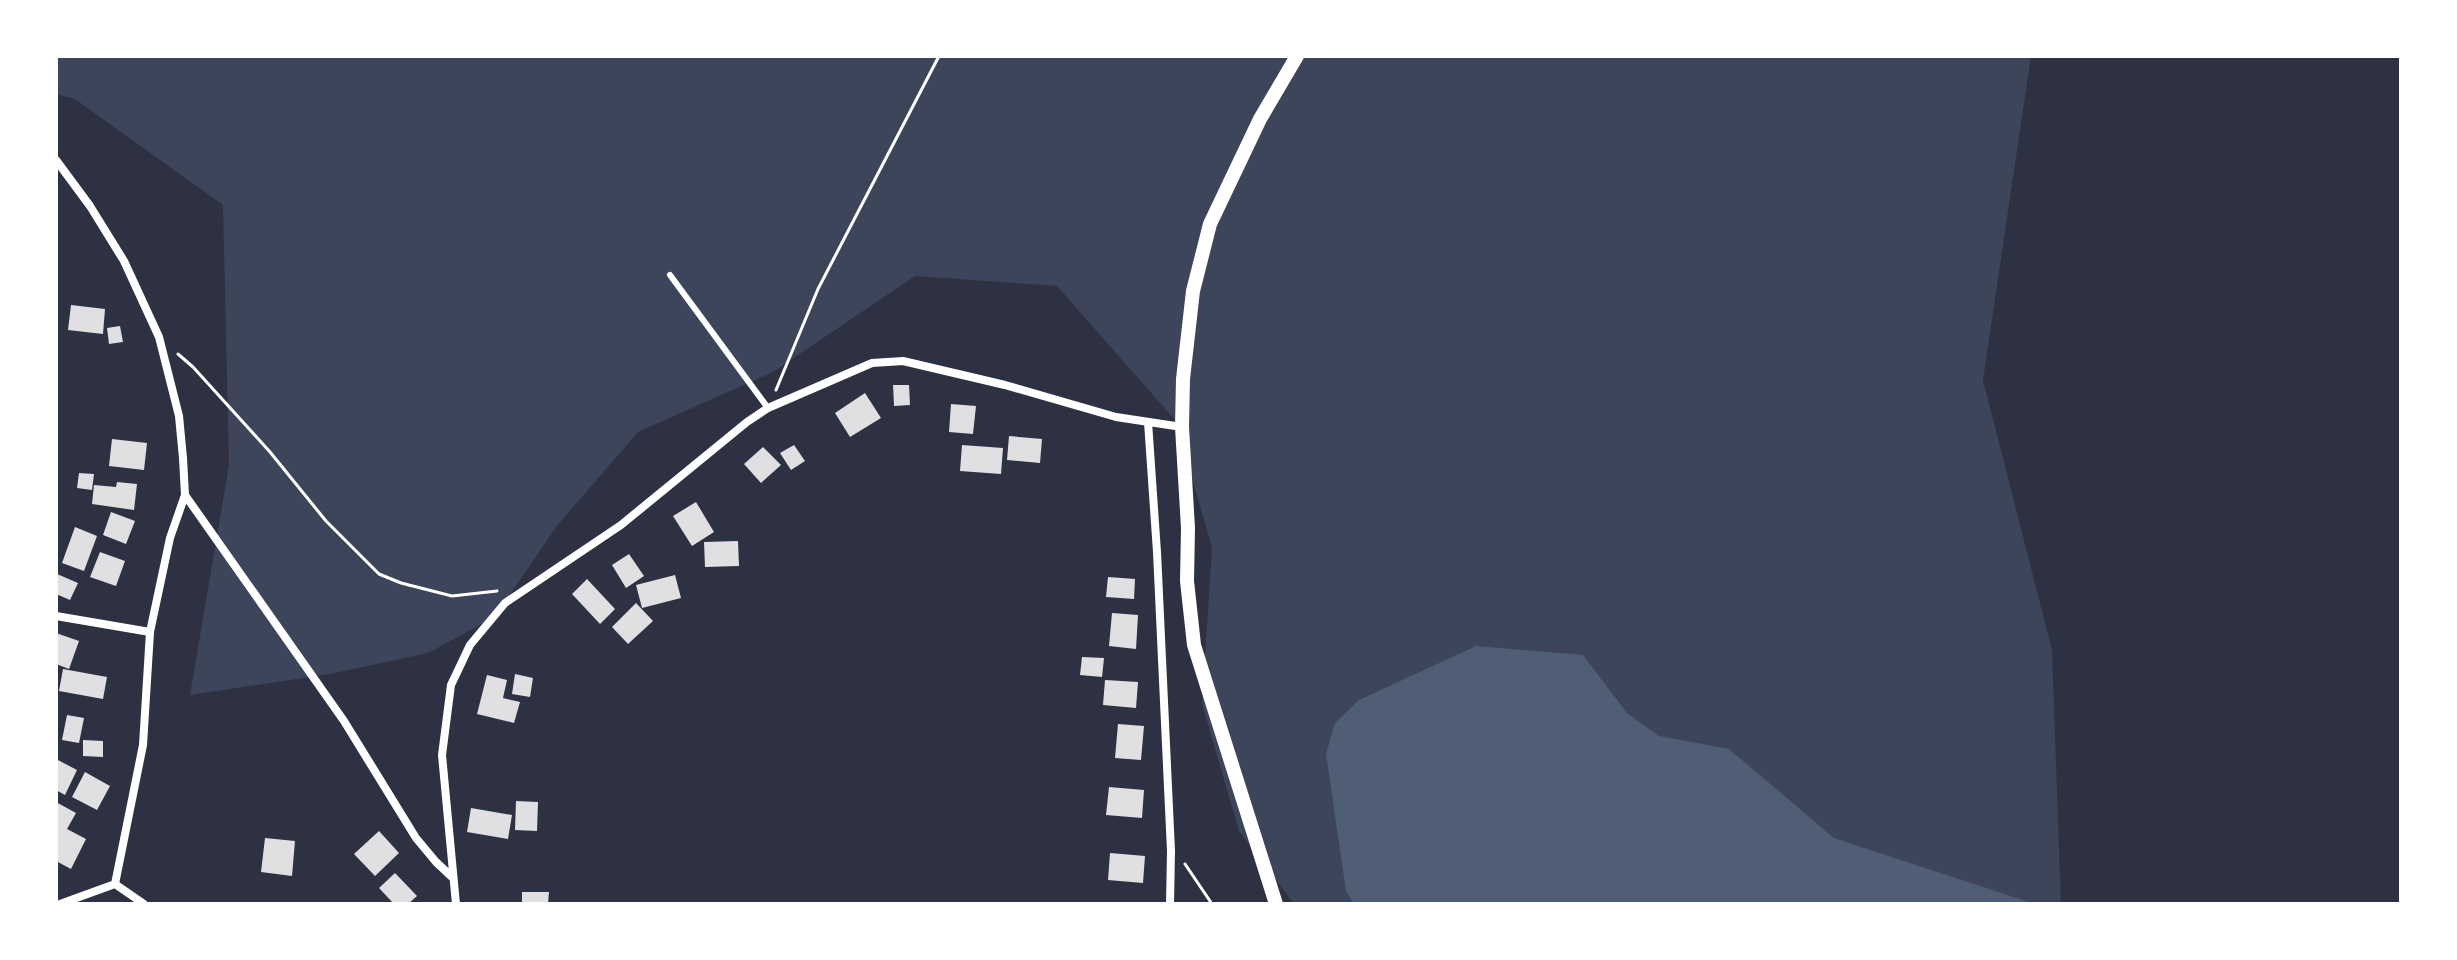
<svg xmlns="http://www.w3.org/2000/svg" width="2457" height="960" font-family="Cabin,sans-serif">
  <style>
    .green { fill: #3c4559 }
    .water { fill: #4f5d75 }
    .building { fill: #e0e0e3 }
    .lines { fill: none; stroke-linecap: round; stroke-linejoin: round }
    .path { stroke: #fff; stroke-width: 3 }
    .service { stroke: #fff; stroke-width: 6 }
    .minor { stroke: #fff; stroke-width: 8 }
    .tertiary { stroke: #fff; stroke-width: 14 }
  </style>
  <rect width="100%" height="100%" fill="#2d3142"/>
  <path class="green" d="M 56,56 L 2031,56 L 1983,380 L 2052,650 L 2061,904 L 1294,904 L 1239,831 L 1202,704 L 1212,547 L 1175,420 L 1057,286 L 915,276 L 773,372 L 638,432 L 556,527 L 495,617 L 428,653 L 330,674 L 190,695 L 229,465 L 223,205 L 75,99 L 56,94 Z"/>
  <path class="water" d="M 1476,646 L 1583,655 L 1627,713 L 1659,736 L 1729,749 L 1834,838 L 2035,904 L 1354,904 L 1346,891 L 1326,754 L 1335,723 L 1359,700 Z"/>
  <path class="building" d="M 71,305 L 105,309 L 103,334 L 68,330 Z
    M 120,326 L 123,342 L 109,344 L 107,328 Z
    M 893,385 L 909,385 L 910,405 L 894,406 Z
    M 865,393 L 881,418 L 850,437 L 835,413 Z
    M 951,404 L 976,406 L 973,434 L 949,432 Z
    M 1009,436 L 1042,439 L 1040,463 L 1007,460 Z
    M 112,439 L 147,443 L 144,470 L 109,466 Z
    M 794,445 L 805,461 L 791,470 L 780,453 Z
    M 962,445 L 1003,448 L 1001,474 L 960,471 Z
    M 763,447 L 781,465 L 761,483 L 744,464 Z
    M 79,473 L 94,474 L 92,490 L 77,488 Z
    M 117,482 L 137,484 L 134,510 L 92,504 L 94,485 L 116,487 Z
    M 696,502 L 714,532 L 692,546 L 673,516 Z
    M 111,512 L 135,521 L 126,544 L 103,535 Z
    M 75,527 L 97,536 L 84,571 L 62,563 Z
    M 738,541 L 739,566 L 705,567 L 704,542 Z
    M 100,552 L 125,561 L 116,586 L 90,577 Z
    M 629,554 L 644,576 L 626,588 L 612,565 Z
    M 57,574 L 78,583 L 70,600 L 56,594 Z
    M 675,575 L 681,598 L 642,608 L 636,585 Z
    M 1108,577 L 1135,579 L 1134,599 L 1106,597 Z
    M 587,579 L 615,609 L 600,624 L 572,594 Z
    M 636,603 L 653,621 L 628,644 L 612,627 Z
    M 1112,613 L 1138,615 L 1136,649 L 1109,646 Z
    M 56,633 L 79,641 L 69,669 L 56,664 Z
    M 1082,657 L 1104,658 L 1102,677 L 1080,675 Z
    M 63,669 L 107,677 L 103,699 L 59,691 Z
    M 515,674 L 533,678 L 530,697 L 512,694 Z
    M 487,675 L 507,680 L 503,698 L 520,702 L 514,723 L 477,714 Z
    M 1105,680 L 1138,682 L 1136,708 L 1103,705 Z
    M 67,715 L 84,718 L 79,743 L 62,740 Z
    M 1118,724 L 1144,726 L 1141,760 L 1115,758 Z
    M 83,740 L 103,741 L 103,757 L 83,756 Z
    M 56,759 L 77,770 L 65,795 L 56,790 Z
    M 85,772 L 110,786 L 97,810 L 72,797 Z
    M 1109,787 L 1144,790 L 1142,818 L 1106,815 Z
    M 516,801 L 538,802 L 537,831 L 515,830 Z
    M 56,802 L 76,813 L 67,829 L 86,839 L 71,869 L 56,861 Z
    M 471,808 L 512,815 L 508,839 L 467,832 Z
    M 379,831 L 399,853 L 375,876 L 354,854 Z
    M 265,838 L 295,841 L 292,876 L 261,872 Z
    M 1110,853 L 1145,856 L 1143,883 L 1108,880 Z
    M 395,873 L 417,896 L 408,904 L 394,904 L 379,888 Z
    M 522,892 L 549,892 L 548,904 L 522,904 Z"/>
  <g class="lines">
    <path class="path" d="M 178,354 L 193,367 L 270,452 L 326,521 L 379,574 L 401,583 L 452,596 L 497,591
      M 776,390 L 818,289 L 939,56
      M 1185,864 L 1212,904"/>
    <path class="service" d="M 670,275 L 768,408"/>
    <path class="minor" d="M 56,160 L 90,206 L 124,261 L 159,337 L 179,416 L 183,458 L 185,495 L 170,538 L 150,632 L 143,745 L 115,884
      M 1148,422 L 1157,552 L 1171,851 L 1170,904
      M 185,495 L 344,721 L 416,838 L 436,862 L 452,877
      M 56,616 L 150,632
      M 115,884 L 144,904
      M 60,904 L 115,884
      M 456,904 L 442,755 L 451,685 L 470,645 L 505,603 L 621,525 L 747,422 L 768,408 L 872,363 L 903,361 L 1005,385 L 1116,417 L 1182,427"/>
    <path class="tertiary" d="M 1276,904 L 1194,645 L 1187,581 L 1188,528 L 1182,427 L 1183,379 L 1193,291 L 1210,224 L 1260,119 L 1297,56"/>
  </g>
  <rect width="2457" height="960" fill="none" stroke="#ffffff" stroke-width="116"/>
</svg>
